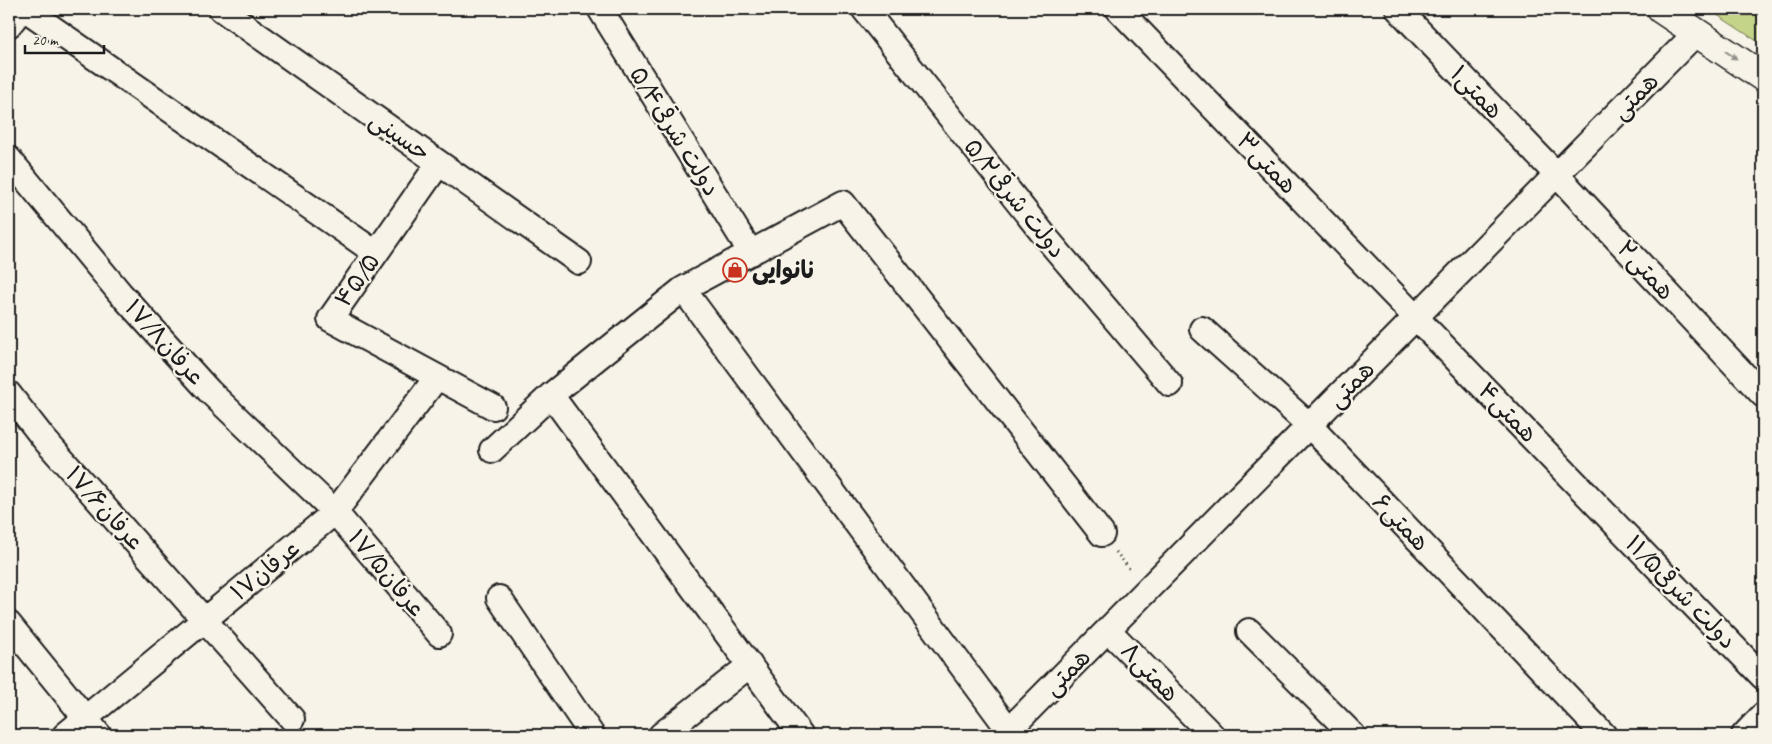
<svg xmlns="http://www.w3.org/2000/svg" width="1772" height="744" font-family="Caveat,'Playpen Sans Arabic',sans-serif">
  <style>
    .green { fill: #c4d489; stroke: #707852 }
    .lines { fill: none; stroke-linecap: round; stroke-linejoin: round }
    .street-casing { stroke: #1c1c1c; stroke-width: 28 }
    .secondary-casing { stroke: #1c1c1c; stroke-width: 31 }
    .path { stroke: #1c1c1c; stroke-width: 3; stroke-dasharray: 1 4; stroke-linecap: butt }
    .street { stroke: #f7f3e8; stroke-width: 24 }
    .secondary { stroke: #f7f3e8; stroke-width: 28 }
    .oneway { fill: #94928c }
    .labels { text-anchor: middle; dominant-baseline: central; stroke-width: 4.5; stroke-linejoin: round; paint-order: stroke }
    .street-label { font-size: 24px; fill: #1c1c1c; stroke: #f7f3e8 }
    .poi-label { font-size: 24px; font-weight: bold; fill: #1c1c1c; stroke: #f7f3e8; text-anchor: start }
  </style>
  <rect width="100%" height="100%" fill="#f7f3e8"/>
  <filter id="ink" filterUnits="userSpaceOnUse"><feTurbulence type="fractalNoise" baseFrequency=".02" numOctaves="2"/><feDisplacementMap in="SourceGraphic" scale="10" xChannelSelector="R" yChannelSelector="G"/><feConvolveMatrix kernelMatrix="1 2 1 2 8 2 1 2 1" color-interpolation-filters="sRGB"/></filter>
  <g filter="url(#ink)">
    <path class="green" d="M 1708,9 L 1754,9 L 1763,15 L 1763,45 Z"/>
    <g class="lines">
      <g class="street-casing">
        <path id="street" d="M 25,9 L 376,253
          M 221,9 L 579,262
          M 600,9 L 751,253
          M 864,9 L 1048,240 L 1170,384
          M 1118,9 L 1763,677
          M 1398,9 L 1557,175 L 1763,395
          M 9,25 L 22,9
          M 9,159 L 120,293 L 209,391 L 335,512 L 439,634
          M 439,163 L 330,319 L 493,407
          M 683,289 L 1009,730
          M 1202,329 L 1310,426 L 1604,735
          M 9,394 L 44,439 L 292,719
          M 551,395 L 801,735
          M 492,450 L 551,395 L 683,289 L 843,203 L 1102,534
          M 499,598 L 592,735
          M 9,624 L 99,735
          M 1108,630 L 1212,735
          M 1249,631 L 1353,735
          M 65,735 L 335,512 L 437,377
          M 661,735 L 750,665
          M 1004,735 L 1697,32
          M 1744,735 L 1763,715"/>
      </g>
      <g class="secondary-casing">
        <path id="secondary" d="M 1661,9 L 1763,77"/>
      </g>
      <path class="path" d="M 1116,552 L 1131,571"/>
      <use href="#street" class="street"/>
      <use href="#secondary" class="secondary"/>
    </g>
    <defs><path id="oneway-solid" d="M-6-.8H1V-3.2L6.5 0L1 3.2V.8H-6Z" transform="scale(1.25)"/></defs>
    <use class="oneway" href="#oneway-solid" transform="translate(1731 55) rotate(34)"/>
  </g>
  <defs>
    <g id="shop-ring" transform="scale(1.25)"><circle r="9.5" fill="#f7f3e8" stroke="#c8321e" stroke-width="1.5"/><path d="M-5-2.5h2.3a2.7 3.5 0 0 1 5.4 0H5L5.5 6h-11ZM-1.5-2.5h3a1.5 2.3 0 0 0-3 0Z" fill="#c8321e"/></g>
  </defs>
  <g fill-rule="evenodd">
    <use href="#shop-ring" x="735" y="270"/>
  </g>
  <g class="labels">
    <g class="street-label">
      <text transform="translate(1477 92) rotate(46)">۱همتی</text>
      <text transform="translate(1635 96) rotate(-45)">همتی</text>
      <text transform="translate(675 131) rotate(58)">۵/۴دولت شرقی</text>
      <text transform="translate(400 136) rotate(35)">حسینی</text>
      <text transform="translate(1267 163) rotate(46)">۳همتی</text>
      <text transform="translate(1015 198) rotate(51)">۵/۲دولت شرقی</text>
      <text transform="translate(1646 270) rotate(47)">۲همتی</text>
      <text transform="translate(357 280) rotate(-55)">۴۵/۵</text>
      <text transform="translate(165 342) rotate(48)">۱۷/۸عرفان</text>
      <text transform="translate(1351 384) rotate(-45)">همتی</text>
      <text transform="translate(1508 412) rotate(46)">۴همتی</text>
      <text transform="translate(105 508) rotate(48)">۱۷/۶عرفان</text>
      <text transform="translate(1401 522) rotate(46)">۶همتی</text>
      <text transform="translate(265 570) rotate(-39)">۱۷عرفان</text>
      <text transform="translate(387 573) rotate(50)">۱۷/۵عرفان</text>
      <text transform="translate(1681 592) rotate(46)">۱۱/۵دولت شرقی</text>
      <text transform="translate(1067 672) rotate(-45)">همتی</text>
      <text transform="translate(1150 672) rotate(46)">همتی۸</text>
    </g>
    <g class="poi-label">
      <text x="752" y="270">نانوایی</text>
    </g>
  </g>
  <rect width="1772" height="744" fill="none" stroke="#f7f3e8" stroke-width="30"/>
  <rect x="15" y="15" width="1742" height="714" fill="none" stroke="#1c1c1c" stroke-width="2" filter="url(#ink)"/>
  <path d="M25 45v8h79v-8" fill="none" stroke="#1c1c1c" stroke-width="2.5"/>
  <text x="32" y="45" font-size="15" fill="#1c1c1c" stroke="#f7f3e8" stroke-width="4" paint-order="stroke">20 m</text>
</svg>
